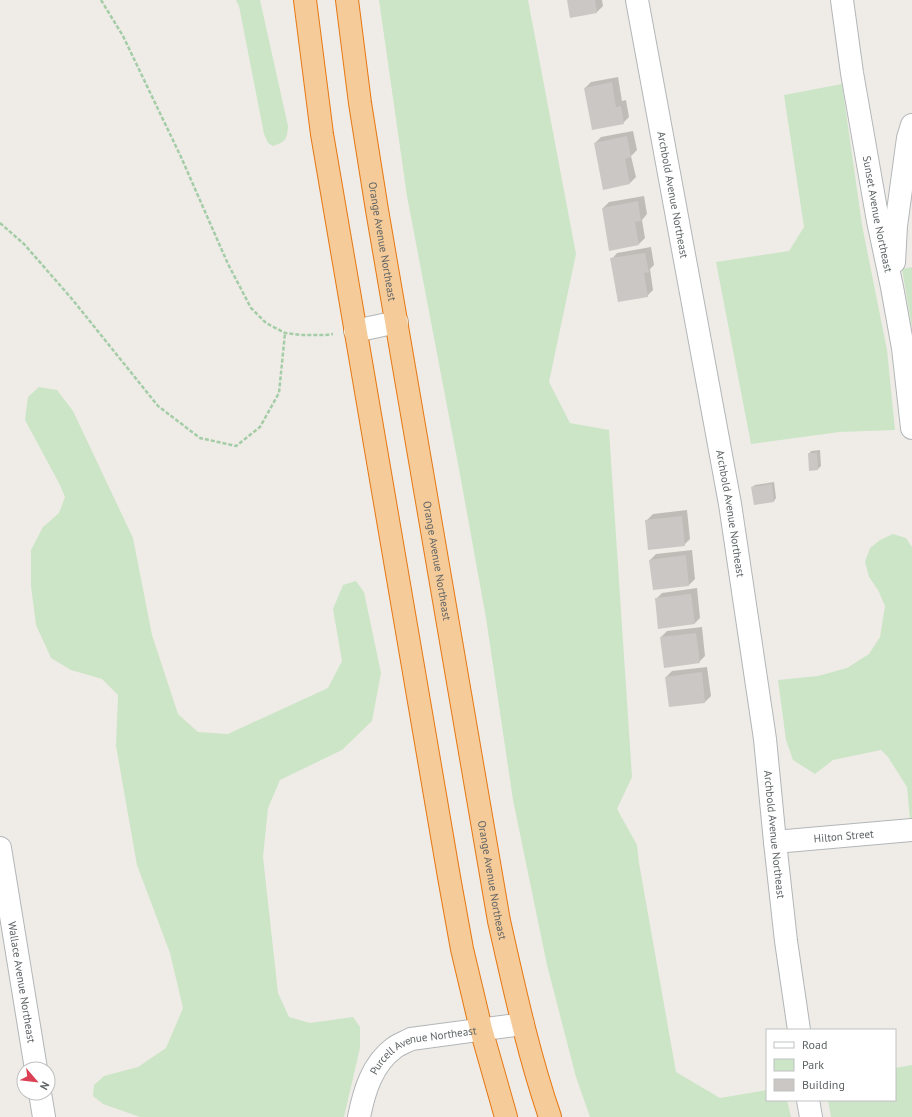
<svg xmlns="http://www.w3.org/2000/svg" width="912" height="1117" font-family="'PT Sans',sans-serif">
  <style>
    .green { fill: #cce5c6 }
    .shadow { fill: #0003 }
    .building { fill: #cbc7c4 }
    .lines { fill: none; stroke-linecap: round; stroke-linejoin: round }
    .minor-casing { stroke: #b2b6b8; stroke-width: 24 }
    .highway-casing { stroke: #e57712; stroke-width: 24 }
    .path { stroke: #a4cda7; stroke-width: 2.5; stroke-dasharray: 4 2; stroke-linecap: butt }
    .minor { stroke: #fff; stroke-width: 22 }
    .highway { stroke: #f5cb99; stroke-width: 22 }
    .labels { text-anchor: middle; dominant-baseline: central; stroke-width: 3; stroke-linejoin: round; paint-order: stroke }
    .street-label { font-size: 11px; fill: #5f6466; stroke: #fff }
  </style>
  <rect width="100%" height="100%" fill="#efece7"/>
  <path class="green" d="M 236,0 L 260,0 L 288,126 C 287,139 286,142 273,146 L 268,143 L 264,134 L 239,6 Z
    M 379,0 L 528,0 L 576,254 L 549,382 L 570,423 L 609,430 L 632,777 L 617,809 L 637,845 L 639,863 L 676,1072 L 720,1098 L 767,1090 L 767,1100 L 787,1100 L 791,1117 L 590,1117 L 576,1077 L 547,965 L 513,800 L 486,618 L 459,469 L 407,196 Z
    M 842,84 L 862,225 L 887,350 L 895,430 L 839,432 L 751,444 L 716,262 L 789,251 L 804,227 L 784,95 Z
    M 912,267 L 912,328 L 902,269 Z
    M 39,387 L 57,390 L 73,411 L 133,538 L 152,635 L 178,714 L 198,732 L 228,734 L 328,688 L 342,661 L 333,609 L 343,585 L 356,581 L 364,592 L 381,673 L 372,721 L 342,750 L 280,780 L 268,808 L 263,857 L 278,993 L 289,1017 L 310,1023 L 353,1017 L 360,1027 L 360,1048 L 344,1117 L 140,1117 L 103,1104 L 93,1096 L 94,1085 L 104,1076 L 138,1067 L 166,1048 L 183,1008 L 170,953 L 137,865 L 116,746 L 118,695 L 102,679 L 71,670 L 51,658 L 36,625 L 31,586 L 31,550 L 43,527 L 59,513 L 65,497 L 60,485 L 25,420 L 28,397 Z
    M 893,534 L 906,538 L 912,547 L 912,820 L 910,820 L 907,787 L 888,757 L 881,750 L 833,760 L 815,774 L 793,760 L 786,740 L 778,680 L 818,676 L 847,668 L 869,654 L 880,637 L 885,606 L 878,590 L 869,577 L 865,562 L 870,548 L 880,540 Z
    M 912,1065 L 912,1117 L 831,1117 L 828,1100 L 895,1100 L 895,1068 Z"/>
  <path class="shadow" d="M 568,0 L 602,0 L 603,6 L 597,12 L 571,17 Z
    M 618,77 L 622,101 L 626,100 L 629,117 L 623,123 L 585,88 L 591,82 Z
    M 633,131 L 637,150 L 631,156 L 636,177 L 630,183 L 595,143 L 601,137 Z
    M 644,196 L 647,214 L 642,220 L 645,238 L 639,244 L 603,208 L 609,202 Z
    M 651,247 L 654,265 L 650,269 L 653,290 L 647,296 L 612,259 L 617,253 Z
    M 820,450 L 821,466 L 818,469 L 810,470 L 809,454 L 811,451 Z
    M 774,482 L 776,498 L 774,501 L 752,487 L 755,485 Z
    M 687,510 L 690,539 L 684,545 L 647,520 L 653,514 Z
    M 692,550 L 695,579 L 689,585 L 650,560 L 656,554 Z
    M 697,588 L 700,618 L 695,623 L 656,599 L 662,593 Z
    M 702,627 L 705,656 L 699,662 L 661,637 L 667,631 Z
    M 707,667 L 711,696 L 705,702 L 666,677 L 672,671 Z"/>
  <path class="building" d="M 567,0 L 595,0 L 597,13 L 570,18 Z
    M 612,82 L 616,107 L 621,106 L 624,124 L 592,130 L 584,88 Z
    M 627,136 L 631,157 L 625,159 L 630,184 L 603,190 L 594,143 Z
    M 638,201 L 641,221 L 635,222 L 639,245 L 609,251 L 602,208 Z
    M 645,253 L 649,272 L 644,273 L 648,297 L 618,302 L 610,258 Z
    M 808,453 L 817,453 L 818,470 L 809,471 Z
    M 772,484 L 774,502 L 754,505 L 751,487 Z
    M 682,516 L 685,546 L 648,550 L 645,520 Z
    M 686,555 L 689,586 L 653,590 L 649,560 Z
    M 691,594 L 695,624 L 658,629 L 655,598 Z
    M 696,633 L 700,663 L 664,668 L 660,637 Z
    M 702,672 L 705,703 L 669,707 L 665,677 Z"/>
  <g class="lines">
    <g class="minor-casing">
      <g id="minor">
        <path id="s1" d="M 637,0 L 730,504 L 765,739 L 775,842 L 786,941 L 799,1030"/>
        <path id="s2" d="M 842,0 L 852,73 L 878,221 L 892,287 L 903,348 L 912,428"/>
        <path d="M 894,262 L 896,226 L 908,138 L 912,125"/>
        <path d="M 355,331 L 397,322"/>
        <path id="s3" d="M 775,842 L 912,830"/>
        <path id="s4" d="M 0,848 L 36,1069"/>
        <path d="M 40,1093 L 44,1117"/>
        <path d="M 808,1100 L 811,1117"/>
        <path id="s5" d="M 359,1117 C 364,1092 372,1064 394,1048 C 399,1044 406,1042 411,1039 L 523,1024"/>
      </g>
    </g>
    <g class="highway-casing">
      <g id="highway">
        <path d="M 305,0 L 322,134 L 449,877 L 462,949 L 481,1029 L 506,1117"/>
        <path id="s6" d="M 347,0 L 360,103 L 377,210 L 499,921 C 514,987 528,1053 550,1117"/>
      </g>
    </g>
    <path class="path" d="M 101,0 L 123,36 L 181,157 L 228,264 L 251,308 L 266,323 L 285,333 L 301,335 L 326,335 L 333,334
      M 0,223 L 24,244 L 72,299 L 158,406 L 200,438 L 236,446 L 260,427 L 279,393 L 285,333"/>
    <use href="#minor" class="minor"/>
    <use href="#highway" class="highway"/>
  </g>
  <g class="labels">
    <g class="street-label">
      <text stroke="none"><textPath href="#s1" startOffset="198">Archbold Avenue Northeast</textPath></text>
      <text stroke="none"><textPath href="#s2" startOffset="217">Sunset Avenue Northeast</textPath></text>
      <text stroke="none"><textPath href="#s6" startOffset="244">Orange Avenue Northeast</textPath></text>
      <text stroke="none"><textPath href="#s1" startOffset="522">Archbold Avenue Northeast</textPath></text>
      <text stroke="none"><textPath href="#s6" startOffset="568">Orange Avenue Northeast</textPath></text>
      <text stroke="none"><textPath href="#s1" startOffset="846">Archbold Avenue Northeast</textPath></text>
      <text stroke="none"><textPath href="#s3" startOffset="69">Hilton Street</textPath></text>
      <text stroke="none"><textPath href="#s6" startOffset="892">Orange Avenue Northeast</textPath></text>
      <text stroke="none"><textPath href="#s4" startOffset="136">Wallace Avenue Northeast</textPath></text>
      <text stroke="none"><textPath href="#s5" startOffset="105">Purcell Avenue Northeast</textPath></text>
    </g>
  </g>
  <rect x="766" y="1029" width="130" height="72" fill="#ffffff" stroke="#bfc1c2"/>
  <rect x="774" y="1042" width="20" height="6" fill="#ffffff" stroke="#bfc1c2"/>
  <text x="802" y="1049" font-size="12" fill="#5f6466">Road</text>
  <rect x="774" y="1059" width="20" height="12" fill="#cce5c6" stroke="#bfc1c2"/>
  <text x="802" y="1069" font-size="12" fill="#5f6466">Park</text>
  <rect x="774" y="1079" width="20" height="12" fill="#cbc7c4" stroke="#bfc1c2"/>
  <text x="802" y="1089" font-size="12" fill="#5f6466">Building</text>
  <g transform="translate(36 1081) rotate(118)"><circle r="19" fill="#ffffff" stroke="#bfc1c2"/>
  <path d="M0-3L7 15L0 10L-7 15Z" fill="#dc4054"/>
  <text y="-6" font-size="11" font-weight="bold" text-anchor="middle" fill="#5f6466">N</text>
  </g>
</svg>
